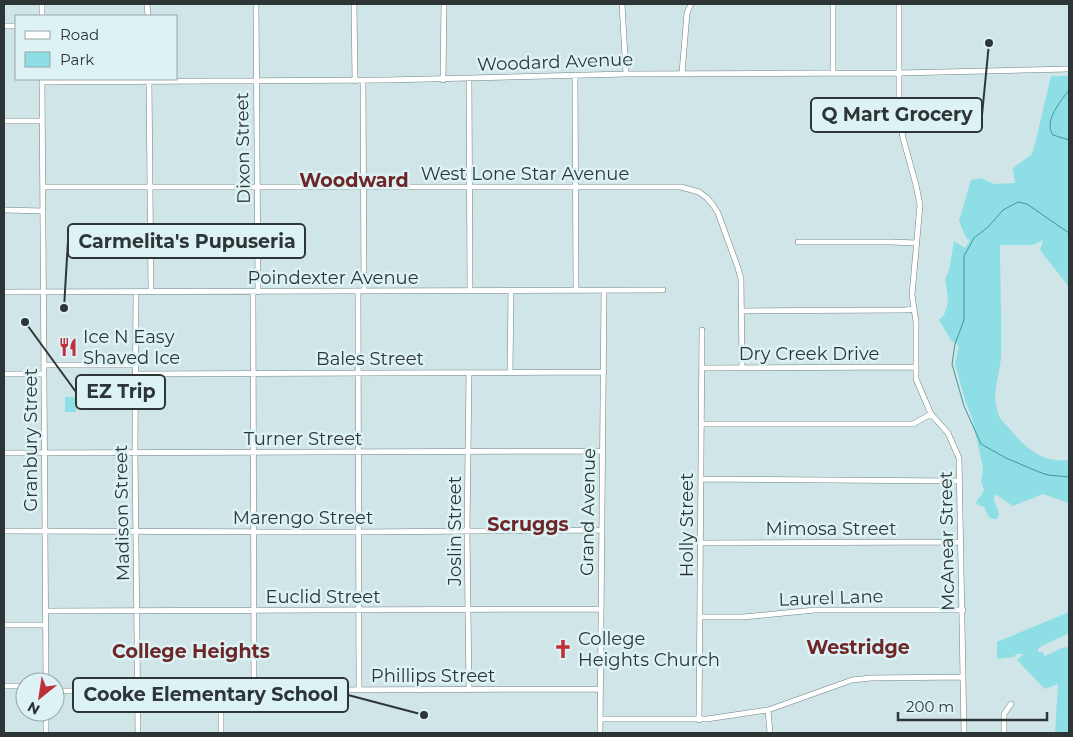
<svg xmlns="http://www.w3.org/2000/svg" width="1073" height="737" font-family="Montserrat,sans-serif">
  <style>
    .green { fill: #8edee5 }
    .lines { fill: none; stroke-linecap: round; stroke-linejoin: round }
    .stream { stroke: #43959c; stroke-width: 1 }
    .minor-casing { stroke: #6f8384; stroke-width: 6 }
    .minor { stroke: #fff; stroke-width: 5 }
    .labels { text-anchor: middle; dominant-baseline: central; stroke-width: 5; stroke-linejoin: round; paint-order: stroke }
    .street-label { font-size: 18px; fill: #2d3536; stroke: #ddf2f4 }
    .poi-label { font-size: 18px; fill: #2d3536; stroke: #ddf2f4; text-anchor: start }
    .neighbourhood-label { font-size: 19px; font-weight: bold; fill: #6d2728; stroke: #ddf2f4 }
    .leader { fill: none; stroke: #2d3536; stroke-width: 2 }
    .callout-dot { fill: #2d3536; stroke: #ddf2f4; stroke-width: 2 }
    .callout { fill: #ddf2f4; stroke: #2d3536; stroke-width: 2 }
    .callout-label { font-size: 19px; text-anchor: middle; font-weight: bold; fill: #2d3536 }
  </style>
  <rect width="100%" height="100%" fill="#d0e5e7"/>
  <path class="green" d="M 1051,76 L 1069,76 L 1069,287 L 1040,250 L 1043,240 L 1033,245 L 1000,245 C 1000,282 1002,319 1001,356 C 1000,373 992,392 997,409 C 998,417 1003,422 1009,428 C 1024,447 1043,464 1069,460 L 1069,503 L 1043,494 L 1013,506 L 997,495 L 994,496 L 994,500 L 999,514 L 997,519 C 987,520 988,514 984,507 L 976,504 L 977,500 L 982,494 L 984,489 L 981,482 L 983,468 L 972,418 L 965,400 L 955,364 L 959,346 L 951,340 L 939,320 L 944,315 L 947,306 L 948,298 L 945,279 L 949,270 L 954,241 L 965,248 L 970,240 L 966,238 L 959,221 L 971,180 L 981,178 L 994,184 L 1015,183 L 1013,168 L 1031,155 L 1034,148 Z
    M 65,397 L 76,397 L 76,412 L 65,412 Z
    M 1069,612 L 1069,633 L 1042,646 L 1038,649 L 1038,652 L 1042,652 L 1045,656 L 1064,647 L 1069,648 L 1069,733 L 1055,733 L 1058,684 L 1045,689 L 1017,660 L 1024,654 L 1016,654 L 1014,657 L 997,659 L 997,642 Z"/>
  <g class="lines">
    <path class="stream" d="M 1069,90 C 1061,101 1043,121 1053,135 L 1069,140
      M 1069,233 L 1027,204 L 1018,202 L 1003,210 L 988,227 L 974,238 L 964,256 L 964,320 L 955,344 L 952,364 L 964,406 L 981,444 L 1006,458 L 1039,472 L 1048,475 L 1069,477"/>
    <g class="minor-casing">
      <path id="minor" d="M 147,4 L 148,16
        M 256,4 L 258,292
        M 354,4 L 355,81
        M 622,4 L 626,74
        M 833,4 L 833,73
        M 899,4 L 899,116 L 903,138 L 916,185 L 920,205 L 912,295 L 916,322 L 916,379 L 931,414 L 948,433 L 959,458 L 964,733
        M 42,16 L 42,4
        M 4,26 L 16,26
        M 682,73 L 687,13 L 691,4
        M 575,75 L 576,291
        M 469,79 L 470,291
        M 42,80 L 46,682
        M 149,80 L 151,292
        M 443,80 L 444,4
        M 363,81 L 364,291
        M 42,82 L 387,80 L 626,74 L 899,73 L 1069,69
        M 4,121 L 42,121
        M 43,187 L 681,187 L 699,192 L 707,198 L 713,205 L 718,213 L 738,268 L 741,279 L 742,368
        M 4,210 L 43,211
        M 798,242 L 890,242 L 917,243
        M 4,292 L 663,290
        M 136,292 L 135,452 L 138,733
        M 253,292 L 254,690
        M 358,292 L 359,690
        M 741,311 L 905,310 L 914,309
        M 44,365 L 135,365
        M 702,368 L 916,367
        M 510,372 L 511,291
        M 469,373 L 467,531 L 469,690
        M 4,374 L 44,374
        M 135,374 L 604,372
        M 701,424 L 913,424 L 931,414
        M 4,453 L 603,451
        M 701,479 L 959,481
        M 4,531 L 359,532 L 602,530
        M 700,543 L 961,542
        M 45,611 L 601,609
        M 700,617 L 743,617 L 815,610 L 963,610
        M 4,625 L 45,625
        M 4,686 L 25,686
        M 55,691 L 600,689
        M 768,710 L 770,733
        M 46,712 L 46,733
        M 600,719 L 707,719 L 768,710 L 852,680 L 871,678 L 963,677
        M 699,720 L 702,330
        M 221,733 L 221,691
        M 600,733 L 604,291
        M 1004,733 L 1004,714 L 1011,704"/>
    </g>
    <use href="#minor" class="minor"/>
  </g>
  <defs>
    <g id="restaurant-bare" transform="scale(1.5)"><path d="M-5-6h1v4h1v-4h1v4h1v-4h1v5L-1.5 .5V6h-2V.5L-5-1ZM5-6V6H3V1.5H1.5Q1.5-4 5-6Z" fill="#bf2f39" stroke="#ddf2f4" stroke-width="2.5" paint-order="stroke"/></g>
    <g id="church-bare" transform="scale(1.5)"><path d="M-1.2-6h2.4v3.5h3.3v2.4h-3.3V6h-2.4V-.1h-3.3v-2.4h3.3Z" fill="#bf2f39" stroke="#ddf2f4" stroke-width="2.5" paint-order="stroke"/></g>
  </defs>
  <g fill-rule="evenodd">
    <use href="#restaurant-bare" x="68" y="347"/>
    <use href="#church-bare" x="563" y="649"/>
  </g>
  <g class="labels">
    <g class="street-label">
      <text transform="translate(555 62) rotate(-2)">Woodard Avenue</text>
      <text transform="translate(243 148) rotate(-91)">Dixon Street</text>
      <text x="525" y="174">West Lone Star Avenue</text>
      <text x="333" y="278">Poindexter Avenue</text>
      <text x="809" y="354">Dry Creek Drive</text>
      <text x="370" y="359">Bales Street</text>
      <text x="303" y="439">Turner Street</text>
      <text transform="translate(31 440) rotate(-90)">Granbury Street</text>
      <text transform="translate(588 512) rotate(-89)">Grand Avenue</text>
      <text transform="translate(122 513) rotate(-91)">Madison Street</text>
      <text x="303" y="518">Marengo Street</text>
      <text transform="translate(687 525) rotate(-90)">Holly Street</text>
      <text x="831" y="529">Mimosa Street</text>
      <text transform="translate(455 531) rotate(-90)">Joslin Street</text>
      <text transform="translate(947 541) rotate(-91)">McAnear Street</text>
      <text x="323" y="597">Euclid Street</text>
      <text transform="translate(831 598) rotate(-2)">Laurel Lane</text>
      <text x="433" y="676">Phillips Street</text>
    </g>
    <g class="poi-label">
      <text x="83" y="337">Ice N Easy<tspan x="83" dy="21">Shaved Ice</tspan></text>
      <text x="578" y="639">College<tspan x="578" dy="21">Heights Church</tspan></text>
    </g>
    <g class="neighbourhood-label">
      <text x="354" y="180">Woodward</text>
      <text x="528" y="524">Scruggs</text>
      <text x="858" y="647">Westridge</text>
      <text x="191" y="651">College Heights</text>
    </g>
  </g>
  <path class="leader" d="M989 43L982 115M64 308L68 241M25 322L76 392M424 715L348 695"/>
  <g class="callout-dot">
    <circle cx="989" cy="43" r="5"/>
    <circle cx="64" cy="308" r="5"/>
    <circle cx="25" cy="322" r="5"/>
    <circle cx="424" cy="715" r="5"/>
  </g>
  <g class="callout">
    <rect x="811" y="98" width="171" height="34" rx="5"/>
    <rect x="68" y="224" width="237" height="34" rx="5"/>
    <rect x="76" y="375" width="89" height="34" rx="5"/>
    <rect x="73" y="678" width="275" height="34" rx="5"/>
  </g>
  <g class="callout-label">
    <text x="897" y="121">Q Mart Grocery</text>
    <text x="187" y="248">Carmelita's Pupuseria</text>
    <text x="121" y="398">EZ Trip</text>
    <text x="211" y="701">Cooke Elementary School</text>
  </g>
  <rect width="1073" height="737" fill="none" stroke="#2d3536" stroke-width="10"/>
  <rect x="15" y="15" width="162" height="65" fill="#ddf2f4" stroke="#97a6a8"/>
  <rect x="25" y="31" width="25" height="8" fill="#ffffff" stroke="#97a6a8"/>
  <text x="60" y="40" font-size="15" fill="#2d3536">Road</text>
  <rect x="25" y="52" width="25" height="15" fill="#8edee5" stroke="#97a6a8"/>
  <text x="60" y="65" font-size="15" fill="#2d3536">Park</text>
  <g transform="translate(40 697) rotate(210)"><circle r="24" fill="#ddf2f4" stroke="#97a6a8"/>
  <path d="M0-4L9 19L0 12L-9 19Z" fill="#bf2f39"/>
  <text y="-8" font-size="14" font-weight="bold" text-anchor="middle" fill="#2d3536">N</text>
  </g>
  <path d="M898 712v8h149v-8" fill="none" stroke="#2d3536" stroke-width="2.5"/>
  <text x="906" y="712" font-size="15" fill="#2d3536" stroke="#ddf2f4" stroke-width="4" paint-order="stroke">200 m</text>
</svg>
